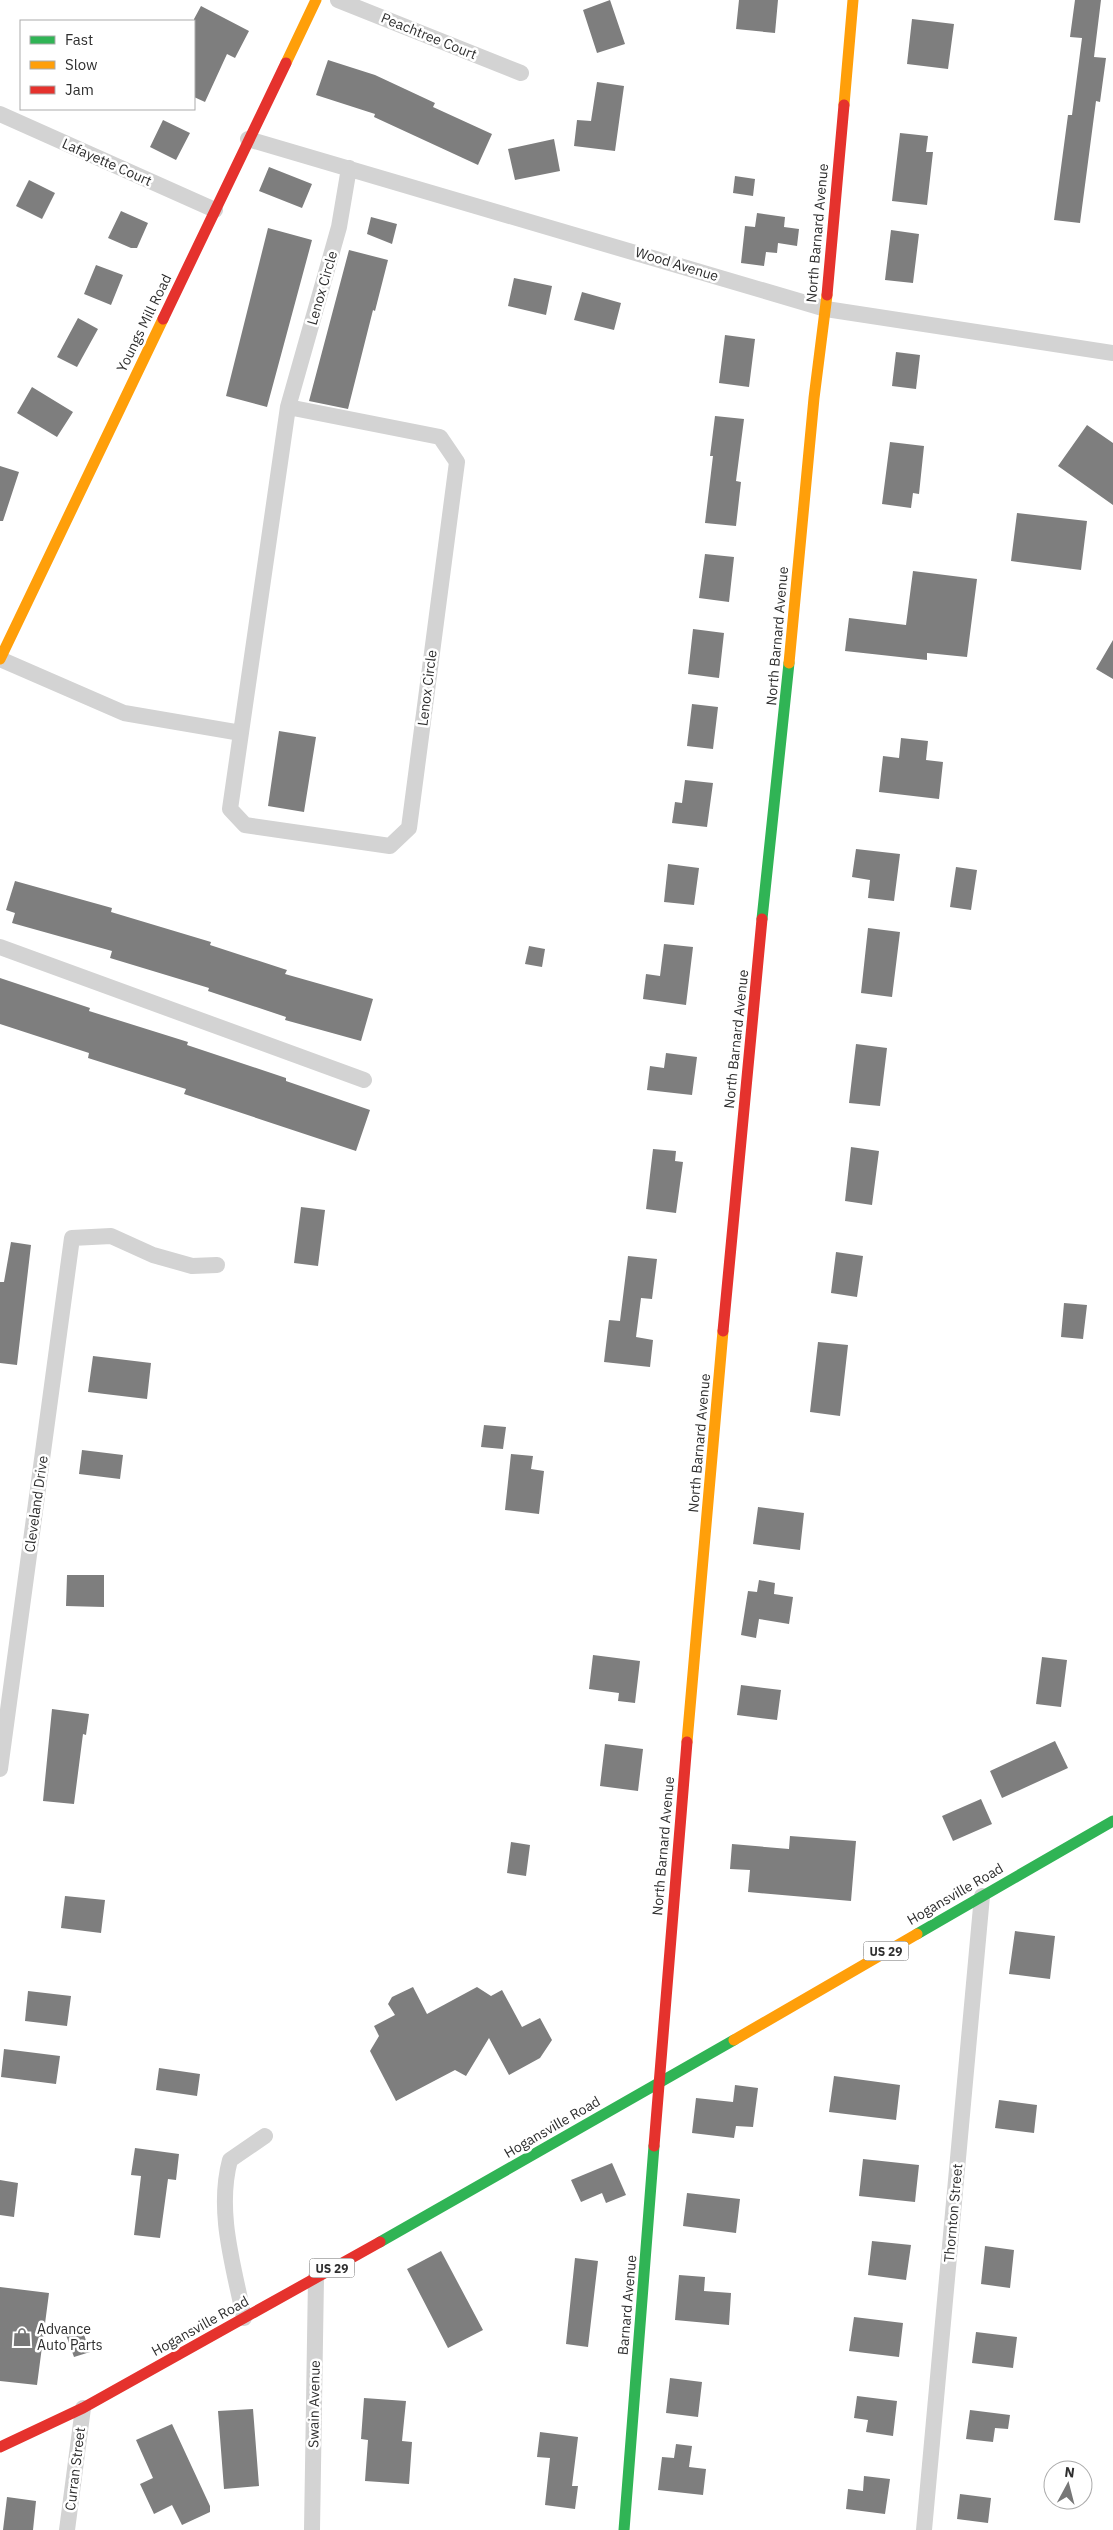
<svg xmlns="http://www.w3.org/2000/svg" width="1113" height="2530" font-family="'IBM Plex Sans',sans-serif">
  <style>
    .building { fill: #7e7e7e }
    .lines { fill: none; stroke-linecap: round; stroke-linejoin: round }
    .street { stroke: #d3d3d3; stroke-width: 16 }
    .fast { stroke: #30b455; stroke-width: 11 }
    .slow { stroke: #ff9f0a; stroke-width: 11 }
    .jam { stroke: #e5322d; stroke-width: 11 }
    .labels { text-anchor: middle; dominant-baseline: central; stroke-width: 5; stroke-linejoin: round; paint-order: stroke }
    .shield { fill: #fff; stroke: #6d6d6d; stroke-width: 1 }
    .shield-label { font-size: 12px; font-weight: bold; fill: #2e2e2e }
    .street-label { font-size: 14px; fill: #2e2e2e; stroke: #fff }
    .poi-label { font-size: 14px; fill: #2e2e2e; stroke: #fff; text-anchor: start }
  </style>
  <rect width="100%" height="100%" fill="#fff"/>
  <path class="building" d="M 610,0 L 625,44 L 597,53 L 583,10 Z
    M 739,0 L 778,0 L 775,33 L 736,29 Z
    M 1075,0 L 1101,0 L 1094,57 L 1106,58 L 1100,102 L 1096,101 L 1080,223 L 1054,220 L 1068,115 L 1072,115 L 1082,38 L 1070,37 Z
    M 201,6 L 249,31 L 235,58 L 227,54 L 205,102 L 194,97 L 194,19 Z
    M 912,19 L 954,24 L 948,69 L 907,64 Z
    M 328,60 L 375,75 L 435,103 L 433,107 L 492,134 L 478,165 L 374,117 L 375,114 L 316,95 Z
    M 597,82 L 624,86 L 615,151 L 574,146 L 577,120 L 591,121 Z
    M 163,120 L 190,133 L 176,160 L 150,147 Z
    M 900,133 L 928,136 L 926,152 L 933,152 L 927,205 L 892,201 Z
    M 554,139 L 560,171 L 515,180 L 508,149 Z
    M 269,167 L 312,184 L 302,208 L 259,191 Z
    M 735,176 L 755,179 L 753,196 L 733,193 Z
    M 29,180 L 55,193 L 42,219 L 16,206 Z
    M 121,211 L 148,223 L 137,248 L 131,248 L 108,238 Z
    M 757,213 L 785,217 L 784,227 L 799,229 L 797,246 L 778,243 L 777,253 L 766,252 L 764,266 L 741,263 L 745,226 L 755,227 Z
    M 371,217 L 397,224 L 392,244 L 367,234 Z
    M 268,228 L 312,240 L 267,407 L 226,396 Z
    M 891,230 L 919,234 L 913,283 L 885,280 Z
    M 349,250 L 388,260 L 375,311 L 373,310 L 348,409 L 309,401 Z
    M 96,265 L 123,275 L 111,305 L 84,294 Z
    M 514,278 L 552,286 L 546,315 L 508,306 Z
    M 582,292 L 621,303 L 614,330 L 574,320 Z
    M 78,318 L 98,329 L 77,367 L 57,357 Z
    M 725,335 L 755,339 L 749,387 L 719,383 Z
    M 896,352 L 920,355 L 916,389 L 892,386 Z
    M 32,387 L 73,412 L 57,437 L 17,413 Z
    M 715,416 L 744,419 L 736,481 L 741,482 L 736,526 L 705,523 L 713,456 L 710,456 Z
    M 1087,425 L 1113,443 L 1113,505 L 1058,466 Z
    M 890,442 L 924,446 L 919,494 L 913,493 L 911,508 L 882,504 Z
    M 0,466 L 19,472 L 3,521 L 0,521 Z
    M 1017,513 L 1087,521 L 1081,570 L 1011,561 Z
    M 705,554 L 734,557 L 729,602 L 699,598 Z
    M 913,571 L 977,579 L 967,657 L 927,653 L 927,660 L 845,651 L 849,618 L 906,625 Z
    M 693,629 L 724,633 L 719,678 L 688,674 Z
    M 1113,640 L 1113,679 L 1096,669 Z
    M 692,704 L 718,707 L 713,749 L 687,746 Z
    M 279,731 L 316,737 L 304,812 L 268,806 Z
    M 901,738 L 928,741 L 926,760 L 943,762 L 939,799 L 879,792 L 883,756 L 899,758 Z
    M 685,780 L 713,783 L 707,827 L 672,823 L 675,802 L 682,803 Z
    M 856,849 L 900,854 L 894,901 L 868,898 L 870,880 L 852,877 Z
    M 668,864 L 699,868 L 694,905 L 664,902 Z
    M 956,867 L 977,870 L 971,910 L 950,907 Z
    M 15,881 L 112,908 L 111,912 L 211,942 L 210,945 L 287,970 L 285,974 L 373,999 L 361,1041 L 285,1020 L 286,1017 L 208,991 L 209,988 L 110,958 L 112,951 L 12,923 L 15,913 L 6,910 Z
    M 868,928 L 900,932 L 892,997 L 861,993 Z
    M 664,944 L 693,947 L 686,1005 L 643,999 L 646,974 L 660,976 Z
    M 529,946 L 545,949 L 542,967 L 525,964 Z
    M 0,978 L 90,1008 L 89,1011 L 188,1042 L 187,1045 L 286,1078 L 286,1081 L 370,1110 L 356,1151 L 184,1094 L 186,1089 L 88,1058 L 89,1053 L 0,1024 Z
    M 856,1044 L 887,1048 L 880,1106 L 849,1103 Z
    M 666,1053 L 697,1057 L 692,1095 L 647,1090 L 650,1066 L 664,1068 Z
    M 851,1147 L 879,1151 L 872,1205 L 845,1201 Z
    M 653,1149 L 676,1151 L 675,1161 L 683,1162 L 676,1213 L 646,1209 Z
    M 301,1207 L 325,1210 L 318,1266 L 294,1263 Z
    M 11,1242 L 31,1245 L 17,1365 L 0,1363 L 0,1282 L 4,1282 Z
    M 836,1252 L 863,1256 L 857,1297 L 831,1293 Z
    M 628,1256 L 657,1259 L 652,1299 L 641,1298 L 636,1337 L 653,1340 L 650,1367 L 604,1362 L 609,1320 L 620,1321 Z
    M 1064,1303 L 1087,1305 L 1083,1339 L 1061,1337 Z
    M 818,1342 L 848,1345 L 840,1416 L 810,1412 Z
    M 93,1356 L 151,1363 L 147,1399 L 88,1392 Z
    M 484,1425 L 506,1427 L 503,1449 L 481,1447 Z
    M 82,1450 L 123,1455 L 120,1479 L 79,1474 Z
    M 511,1454 L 533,1456 L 531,1469 L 544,1471 L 539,1514 L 505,1510 Z
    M 758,1507 L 804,1513 L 800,1550 L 753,1544 Z
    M 67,1575 L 104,1575 L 104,1607 L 66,1606 Z
    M 759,1580 L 775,1583 L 774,1594 L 793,1597 L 789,1624 L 759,1619 L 756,1638 L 741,1635 L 748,1591 L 757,1592 Z
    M 593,1655 L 640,1661 L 635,1703 L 618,1701 L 619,1693 L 589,1689 Z
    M 1042,1657 L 1067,1660 L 1061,1707 L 1036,1704 Z
    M 741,1685 L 781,1690 L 777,1720 L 737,1715 Z
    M 52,1709 L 89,1714 L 86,1735 L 83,1734 L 74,1804 L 43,1801 Z
    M 1055,1741 L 1068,1768 L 1002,1798 L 990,1771 Z
    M 605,1744 L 643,1749 L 638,1791 L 600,1786 Z
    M 981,1799 L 992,1824 L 953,1841 L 942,1816 Z
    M 790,1836 L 856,1841 L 851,1901 L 748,1892 L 750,1870 L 730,1869 L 732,1844 L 789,1849 Z
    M 511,1842 L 530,1845 L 526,1876 L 507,1873 Z
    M 65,1896 L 105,1900 L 101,1933 L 61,1928 Z
    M 1015,1931 L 1055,1936 L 1050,1979 L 1009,1974 Z
    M 413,1987 L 427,2014 L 477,1987 L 491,1996 L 502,1990 L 522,2027 L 540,2018 L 552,2040 L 540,2058 L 509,2075 L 489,2038 L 466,2076 L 455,2070 L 396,2101 L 370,2051 L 379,2036 L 374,2026 L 395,2015 L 388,2004 L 392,1997 Z
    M 28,1991 L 71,1996 L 67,2026 L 25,2021 Z
    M 4,2049 L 60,2056 L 56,2084 L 1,2077 Z
    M 159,2068 L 200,2074 L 197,2096 L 156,2090 Z
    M 834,2076 L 900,2085 L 896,2120 L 829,2112 Z
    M 735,2085 L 758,2088 L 753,2127 L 736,2126 L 734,2138 L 692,2133 L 696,2098 L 733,2102 Z
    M 999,2100 L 1037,2105 L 1034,2133 L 995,2128 Z
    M 135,2148 L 179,2154 L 176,2180 L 168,2179 L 160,2238 L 134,2235 L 141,2176 L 131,2175 Z
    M 863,2159 L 919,2165 L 915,2202 L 859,2196 Z
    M 612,2163 L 626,2195 L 606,2203 L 602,2193 L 581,2202 L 571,2180 Z
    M 0,2180 L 18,2183 L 14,2217 L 0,2215 Z
    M 687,2193 L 740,2199 L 736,2233 L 683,2226 Z
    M 872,2241 L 911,2245 L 906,2280 L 868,2275 Z
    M 985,2246 L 1014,2250 L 1010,2288 L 981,2284 Z
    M 441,2251 L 483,2330 L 448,2348 L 407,2269 Z
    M 575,2258 L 598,2261 L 588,2347 L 566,2344 Z
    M 679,2275 L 705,2277 L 704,2291 L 731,2293 L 729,2325 L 675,2320 Z
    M 0,2287 L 49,2293 L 37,2385 L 0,2381 Z
    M 854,2317 L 903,2323 L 899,2357 L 849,2351 Z
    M 81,2326 L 90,2352 L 74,2357 L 65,2332 Z
    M 976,2332 L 1017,2337 L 1013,2368 L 972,2363 Z
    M 670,2378 L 702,2382 L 698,2417 L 666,2413 Z
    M 857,2396 L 897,2401 L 893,2436 L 866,2432 L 868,2420 L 854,2418 Z
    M 364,2398 L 406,2401 L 402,2441 L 412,2442 L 409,2484 L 365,2481 L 368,2440 L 361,2439 Z
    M 253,2409 L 259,2486 L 224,2489 L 218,2411 Z
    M 970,2410 L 1010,2415 L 1008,2429 L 995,2428 L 993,2442 L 966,2439 Z
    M 172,2424 L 210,2506 L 210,2512 L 182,2525 L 172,2505 L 154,2514 L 140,2484 L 153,2478 L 136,2440 Z
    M 540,2432 L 578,2437 L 572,2486 L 578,2486 L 575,2509 L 545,2505 L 550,2458 L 537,2457 Z
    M 676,2444 L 692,2446 L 689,2467 L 706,2469 L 703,2495 L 658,2490 L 662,2457 L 674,2458 Z
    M 864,2476 L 890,2479 L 885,2514 L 846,2509 L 848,2489 L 863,2491 Z
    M 960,2494 L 991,2498 L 988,2523 L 957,2519 Z
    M 7,2497 L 36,2501 L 33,2530 L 3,2530 Z"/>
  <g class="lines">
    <path class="street" d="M 338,0 L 521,73
      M 0,114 L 215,210
      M 248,139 L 826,309 L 1113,353
      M 288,407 L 440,437 L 457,462 L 409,828 L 390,846 L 245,825 L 230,809 L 288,407 L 339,227 L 349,168
      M 0,659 L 124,713 L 241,733
      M 0,947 L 364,1080
      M 0,1769 L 72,1238 L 111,1236 L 153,1255 L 192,1266 L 217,1265
      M 244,2318 C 234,2267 216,2212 230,2160 L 265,2136
      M 67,2530 L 83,2408
      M 312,2530 L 316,2277
      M 924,2530 L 982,1896"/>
    <path class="fast" d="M 762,919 L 789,663
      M 917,1934 L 1113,1821
      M 380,2242 L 734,2040
      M 624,2530 L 654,2146"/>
    <path class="slow" d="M 286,63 L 316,0
      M 844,105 L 853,0
      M 0,659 L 163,319
      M 789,663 L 814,398 L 827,295
      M 687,1742 L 723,1331
      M 734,2040 L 917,1934"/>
    <path class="jam" d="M 827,295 L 844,105
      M 163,319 L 286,63
      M 723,1331 L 762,919
      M 654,2146 L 687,1742
      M 0,2447 L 83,2408 L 380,2242"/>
  </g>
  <defs>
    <g id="shop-bare" transform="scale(1.5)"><path d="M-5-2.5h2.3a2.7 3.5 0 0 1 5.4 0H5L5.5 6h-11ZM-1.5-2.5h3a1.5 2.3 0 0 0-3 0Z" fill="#777" stroke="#fff" stroke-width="2.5" paint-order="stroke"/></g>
  </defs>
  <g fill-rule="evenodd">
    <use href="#shop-bare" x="22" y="2337"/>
  </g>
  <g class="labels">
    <g class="shield">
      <rect x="863.5" y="1941.5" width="45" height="19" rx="4"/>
      <rect x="309.5" y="2258.5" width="45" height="19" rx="4"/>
    </g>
    <g class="shield-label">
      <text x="886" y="1951">US 29</text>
      <text x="332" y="2268">US 29</text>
    </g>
    <g class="street-label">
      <text transform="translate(429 36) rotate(22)">Peachtree Court</text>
      <text transform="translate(107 162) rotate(24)">Lafayette Court</text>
      <text transform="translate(817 233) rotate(-85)">North Barnard Avenue</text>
      <text transform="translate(677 264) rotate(17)">Wood Avenue</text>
      <text transform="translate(322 288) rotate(-74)">Lenox Circle</text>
      <text transform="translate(144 323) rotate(-64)">Youngs Mill Road</text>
      <text transform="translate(777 636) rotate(-85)">North Barnard Avenue</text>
      <text transform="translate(427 688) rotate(-83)">Lenox Circle</text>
      <text transform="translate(736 1039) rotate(-84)">North Barnard Avenue</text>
      <text transform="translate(699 1443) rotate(-85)">North Barnard Avenue</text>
      <text transform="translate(36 1504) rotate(-82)">Cleveland Drive</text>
      <text transform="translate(663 1846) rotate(-85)">North Barnard Avenue</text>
      <text transform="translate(955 1894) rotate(-30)">Hogansville Road</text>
      <text transform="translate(552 2127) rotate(-30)">Hogansville Road</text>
      <text transform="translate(953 2213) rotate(-85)">Thornton Street</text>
      <text transform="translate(627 2305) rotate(-85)">Barnard Avenue</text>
      <text transform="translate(200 2326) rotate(-29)">Hogansville Road</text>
      <text transform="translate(314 2404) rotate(-89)">Swain Avenue</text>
      <text transform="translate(75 2469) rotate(-83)">Curran Street</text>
    </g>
    <g class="poi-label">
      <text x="37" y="2329">Advance<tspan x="37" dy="16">Auto Parts</tspan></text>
    </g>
  </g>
  <rect x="20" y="20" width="175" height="90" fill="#ffffff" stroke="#ababab"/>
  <rect x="30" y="36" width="25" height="8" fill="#30b455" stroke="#ababab"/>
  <text x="65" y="45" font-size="15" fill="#2e2e2e">Fast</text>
  <rect x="30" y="61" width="25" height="8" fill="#ff9f0a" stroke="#ababab"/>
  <text x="65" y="70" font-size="15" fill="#2e2e2e">Slow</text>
  <rect x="30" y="86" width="25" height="8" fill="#e5322d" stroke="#ababab"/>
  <text x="65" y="95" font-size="15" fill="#2e2e2e">Jam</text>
  <g transform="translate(1068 2485) rotate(7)"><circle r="24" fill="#ffffff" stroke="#ababab"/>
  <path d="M0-4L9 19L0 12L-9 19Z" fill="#777777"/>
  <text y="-8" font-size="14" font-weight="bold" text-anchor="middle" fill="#2e2e2e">N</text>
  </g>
</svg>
